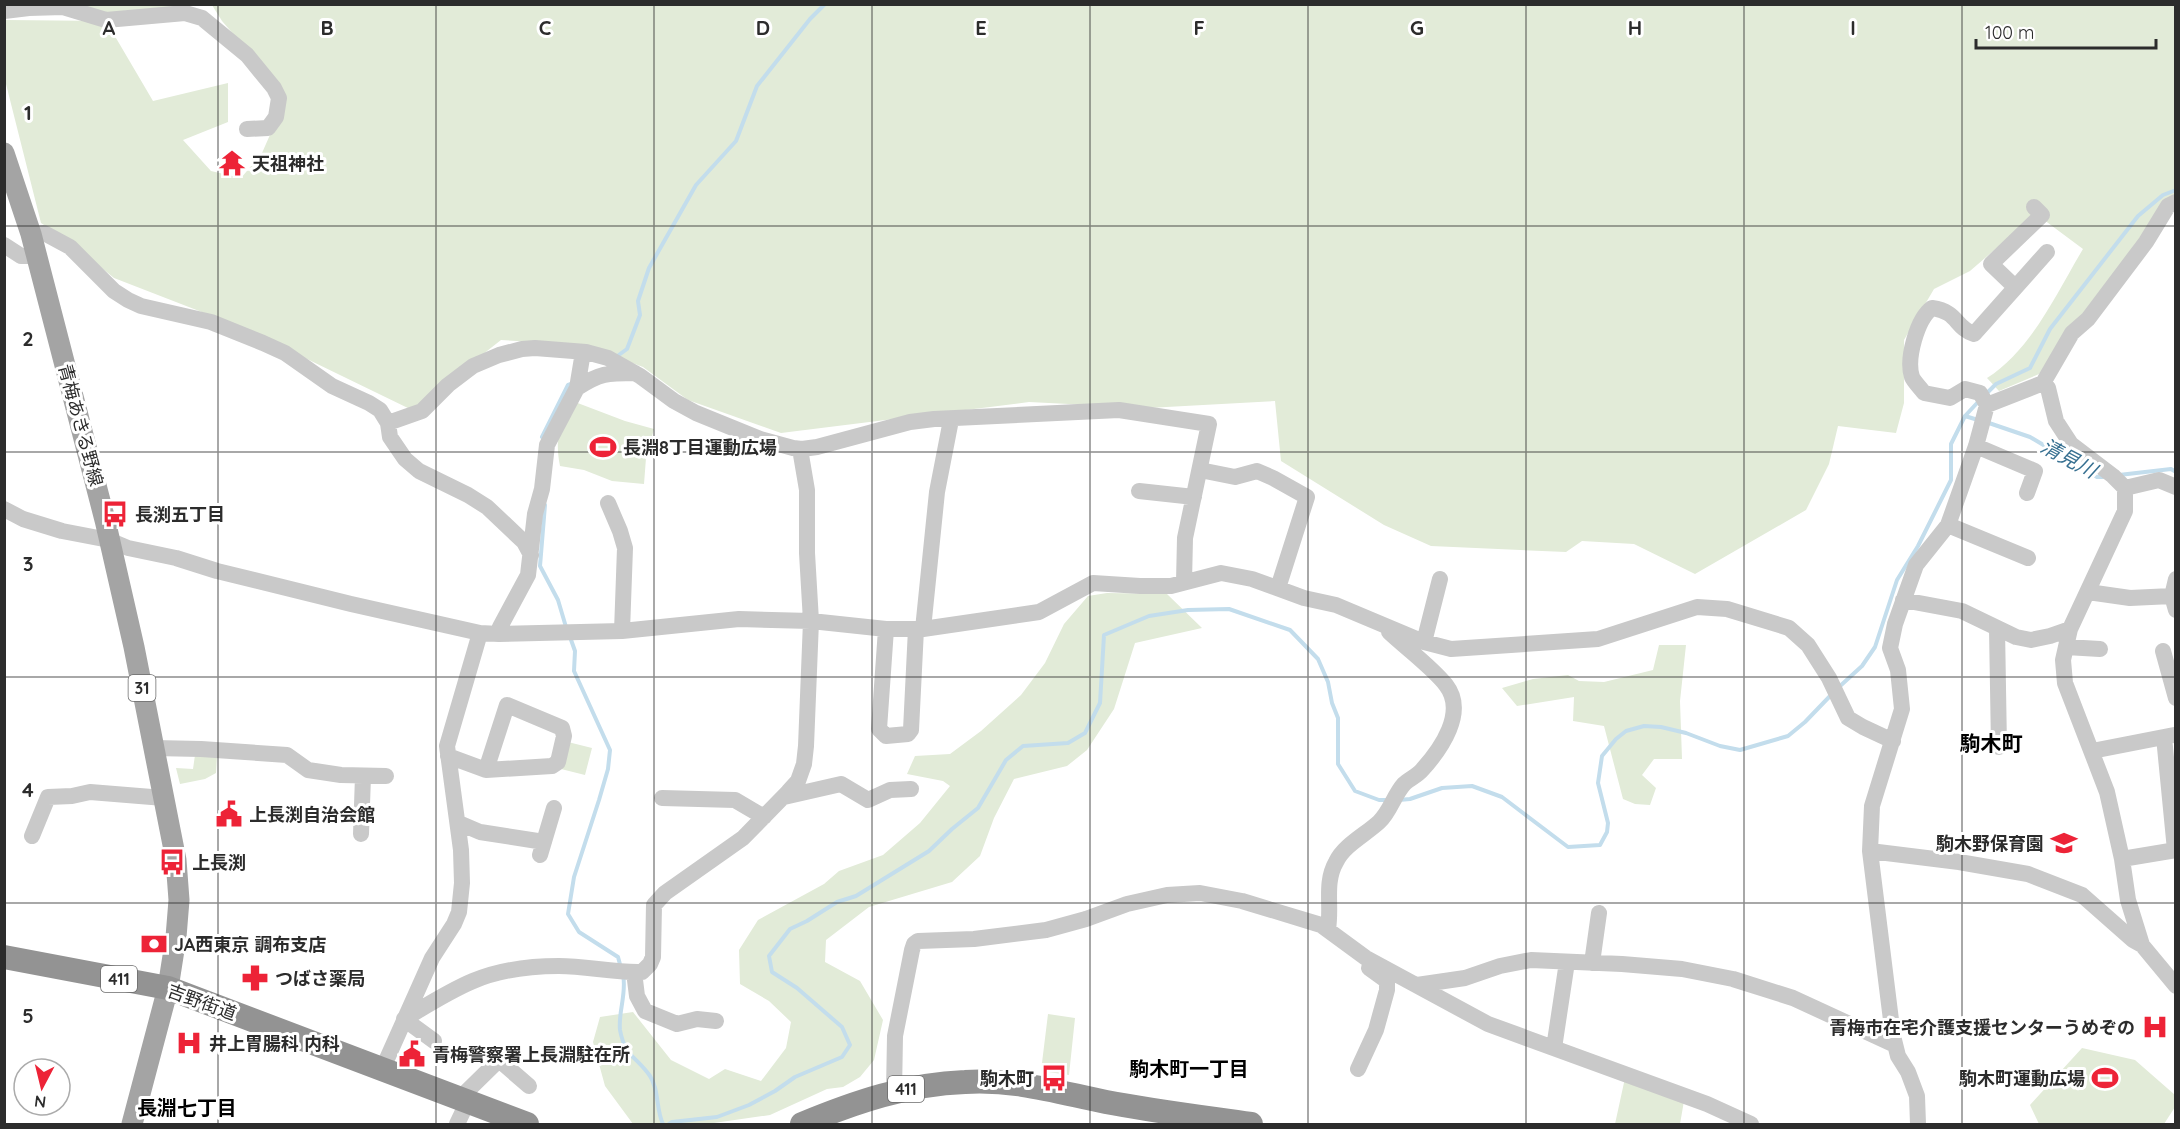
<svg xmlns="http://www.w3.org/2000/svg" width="2180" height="1129" font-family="Quicksand,'Noto Sans JP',sans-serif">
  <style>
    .green { fill: #e2ebd8 }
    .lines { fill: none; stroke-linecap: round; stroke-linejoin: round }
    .stream { stroke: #c3ddec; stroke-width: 4 }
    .minor { stroke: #c9c9c9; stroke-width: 16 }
    .major { stroke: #a4a4a4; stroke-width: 21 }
    .highway { stroke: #939393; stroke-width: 24 }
    .grid { fill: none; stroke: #2c2c2c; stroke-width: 1.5; stroke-opacity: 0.55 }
    .labels { text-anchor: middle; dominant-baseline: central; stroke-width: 6; stroke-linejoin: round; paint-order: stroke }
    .shield { fill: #fff; stroke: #6b6b6b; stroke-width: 1.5 }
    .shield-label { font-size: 16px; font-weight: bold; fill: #2c2c2c }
    .poi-label { font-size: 18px; font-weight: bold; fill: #2c2c2c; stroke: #fff; text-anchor: start }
    .street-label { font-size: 18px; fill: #2c2c2c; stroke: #fff }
    .water-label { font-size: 20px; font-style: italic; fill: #377091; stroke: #fff }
    .neighbourhood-label { font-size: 20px; font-weight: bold; fill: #000; stroke: #fff }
    .quarter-label { font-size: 21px; font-weight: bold; fill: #000; stroke: #fff }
    .grid-label { font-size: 20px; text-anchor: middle; font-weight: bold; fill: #2c2c2c; stroke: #fff; stroke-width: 6; stroke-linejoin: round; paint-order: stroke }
  </style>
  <rect width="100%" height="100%" fill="#fff"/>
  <path class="green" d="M 83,5 L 179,5 L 118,23 Z
    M 212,5 L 2175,5 L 2175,198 L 2039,374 L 1999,391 L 1987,378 C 2032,349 2056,294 2083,249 L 2036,214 L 1970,271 L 1934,289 L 1904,340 L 1904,403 L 1896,433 L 1838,426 L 1829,464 L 1806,510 L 1695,574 L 1634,544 L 1582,541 L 1566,552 L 1431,546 L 1384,525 L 1281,461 L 1275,401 L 1148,408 L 1029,402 L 781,433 L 688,400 L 643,367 L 585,345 L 501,340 L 412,410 L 243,328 L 114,278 L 69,241 L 41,223 L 5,80 L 6,20 L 106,21 L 153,101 L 228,83 L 228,122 L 183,140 L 211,171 L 241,178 L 262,153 L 284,103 L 268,74 L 222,21 Z
    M 575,402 L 625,421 L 654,429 L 646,458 L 644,484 L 612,481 L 584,470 L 560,466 C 554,435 561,428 575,402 Z
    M 1107,593 L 1167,594 L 1202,628 L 1135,643 L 1114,709 L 1087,750 L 1067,766 L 1014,779 L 994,818 L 980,856 L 952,882 L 869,907 L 826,940 L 825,962 L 860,981 L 883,1020 L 874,1060 L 860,1077 L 843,1087 L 827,1089 L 770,1115 L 707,1124 L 633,1124 L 605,1086 L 593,1042 L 600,1017 L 633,1012 L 671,1060 L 709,1079 L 725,1069 L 761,1081 L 786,1048 L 791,1022 L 769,1001 L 740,984 L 739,950 L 758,920 L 824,884 L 839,871 L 883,855 L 920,823 L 950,786 L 943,781 L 907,774 L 915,756 L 950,754 L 981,731 L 1021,695 L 1045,663 L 1064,624 L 1088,596 Z
    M 1659,645 L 1686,645 L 1680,701 L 1682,759 L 1654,759 L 1642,775 L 1656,788 L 1650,805 L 1635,804 L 1623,799 L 1604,726 L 1573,721 L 1574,697 L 1517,706 L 1502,688 L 1533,679 L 1568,675 L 1579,681 L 1604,682 L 1653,670 Z
    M 568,742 L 592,748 L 585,775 L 561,769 Z
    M 195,755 L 217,756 L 216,773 L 205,779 L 180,784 L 176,768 L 193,769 Z
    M 1048,1014 L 1075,1018 L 1069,1075 L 1041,1071 Z
    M 2082,1048 L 2135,1060 L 2175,1095 L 2175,1107 L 2164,1124 L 2039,1124 L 2030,1105 Z
    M 1625,1078 L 1684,1101 L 1680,1124 L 1615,1124 Z"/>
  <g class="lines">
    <path class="stream" d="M 616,357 L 627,349 L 640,315 L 638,301 L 649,268 L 696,185 L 736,141 L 757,86 L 810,19 L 825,4
      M 1986,394 L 1996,384 L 2030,368 L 2050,329 L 2138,216 L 2163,195 L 2176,190
      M 1965,416 L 1978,420
      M 1986,422 L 2030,437 L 2097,477 L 2103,477
      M 542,437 L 568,385 L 574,383
      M 2119,475 L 2171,469 L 2176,472
      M 545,505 L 540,566 L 558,600 L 566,627
      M 570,637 L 575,651 L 574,671 L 610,750 L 608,769 L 599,800 L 574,877 L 568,914 L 579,932 L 618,957 L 621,968
      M 1839,687 L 1862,666 L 1875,647 L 1897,580 L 1918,546 L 1951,480 L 1951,444 L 1965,416 L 1978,402
      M 1399,800 L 1410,799 L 1442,788 L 1472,786 L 1502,797 L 1568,847 L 1600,845 L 1607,832 L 1608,823 L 1598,783 L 1602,756 L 1616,739 L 1626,731 L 1644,726 L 1661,727 L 1686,733 L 1720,746 L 1740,750 L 1788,736 L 1805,722 L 1831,695
      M 623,975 C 627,993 618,1012 620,1030 C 625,1057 636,1056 650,1076 C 659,1089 656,1110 663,1124
      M 669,1124 L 672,1122 L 717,1117 L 749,1105 L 775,1091 L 795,1077 L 842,1057 L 850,1045 L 842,1027 L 797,988 L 772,972 L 769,956 L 790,929 L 807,921 L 837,902 L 856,896 L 929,851 L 952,829 L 978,808 L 1006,760 L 1023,746 L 1068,743 L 1085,733 L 1100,703 L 1104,635 L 1149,616 L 1188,610 L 1229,609 L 1290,630 L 1318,659 L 1328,682 L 1332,703 L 1338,718 L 1338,764 L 1355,791 L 1379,800 L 1389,800"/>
    <path class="minor" d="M 4,11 L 29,8 L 63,7 L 106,20 L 185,13 L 202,18 L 247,55 L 274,88 L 279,98 L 276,117 L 268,128 L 247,129
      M 31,234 L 44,233 L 70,247 L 114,291 L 128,300 L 141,306 L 211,322 L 263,343 L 285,353 L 332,386 L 369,403 L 380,410 L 388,423 L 390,437 L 405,459 L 419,471 L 468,495 L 487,507 L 524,542 L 531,555
      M 4,245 L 21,256 L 36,256
      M 2015,287 L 1991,264 L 2042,215 L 2034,207
      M 2043,383 L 2072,333 L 2088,319 L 2146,242 L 2168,206 L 2176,202
      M 577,388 C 600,373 607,373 635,373
      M 1987,405 L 1980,393 L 1965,389 L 1950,398 L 1924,393 C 1921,388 1914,382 1912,377 C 1906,359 1917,319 1932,308 C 1959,312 1954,327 1974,334 L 2047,252
      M 388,423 L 422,411 L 448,385 L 473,366 L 499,355 L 522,349 L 535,348 L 586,352 L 608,358 L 640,376 L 674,401 L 696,413 L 760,439 L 793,448 L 802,449 L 817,447 L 910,422 L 934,419 L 1119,410 L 1209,424 L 1185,538 L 1184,582
      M 1976,446 L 2035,471 L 2027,493
      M 1200,470 L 1235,477 L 1257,471 L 1273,478 L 1307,497 L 1278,588
      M 2125,488 L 2159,480 L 2176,487
      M 1139,491 L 1194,497
      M 608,503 L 620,531 L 625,548 L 622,631
      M 4,509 L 23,519 L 62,531 L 109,540 L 128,548 L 176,558 L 217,571 L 351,604 L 480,633 L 499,634 L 622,631 L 739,619 L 811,621 L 886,629 L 923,629 L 1039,612 L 1093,583 L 1140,586 L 1171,586 L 1221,573 L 1252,579 L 1304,598 L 1336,605 L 1424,642 L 1451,649 L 1598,639 L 1697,607 L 1727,609 L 1789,628 L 1808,645 L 1829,678 L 1848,718 L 1863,727 L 1893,741
      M 1948,525 L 2028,558
      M 2176,579 L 2172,596 L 2176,610
      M 2088,592 L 2130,598 L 2172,596
      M 1903,600 L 1962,611 L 2016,637 L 2031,640 L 2050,636 L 2070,629
      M 1997,628 L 1999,747
      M 886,629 L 879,729 L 886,736 L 908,734 L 911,730 L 916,629
      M 923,629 L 937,492 L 951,420
      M 499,634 L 500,627 L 528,575 L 535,514 L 542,489 L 547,445 L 577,388 L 583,352
      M 1424,642 L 1440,579
      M 2066,647 L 2100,649
      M 2163,651 L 2176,698
      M 2164,737 L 2175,850
      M 154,748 L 201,749 L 287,755 L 308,770 L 341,775 L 386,776
      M 2092,751 L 2174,735
      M 448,756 L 486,770 L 552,766 L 558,762 L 564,736 L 562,728 L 507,705 L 486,770
      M 784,797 L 841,784 L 868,800 L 890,790 L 911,789
      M 662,798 L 735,800 L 764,817
      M 459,823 L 480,832 L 544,842
      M 361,834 L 363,776
      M 32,836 L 48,797 L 72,796 L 90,792 L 164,798
      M 1870,851 L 1959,862 L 2028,874 L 2082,895 L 2133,940 L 2142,945
      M 540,855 L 554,808
      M 2122,859 L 2176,850
      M 1328,929 C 1332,906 1324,883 1336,862 C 1344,845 1365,835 1379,822 C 1390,812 1394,795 1404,784 C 1409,779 1417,776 1422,770 C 1441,749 1467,712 1446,685 C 1433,668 1406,648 1389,632
      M 1592,963 L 1599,913
      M 634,972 L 637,996 L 645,1011 L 677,1024 L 697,1019 L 716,1021
      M 1417,985 L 1465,978 L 1500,966 L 1531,960 L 1622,964 L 1682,969 L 1733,979 L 1793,998 L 1895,1045
      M 434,1041 L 404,1019 C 426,1006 449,991 473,981 C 499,970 531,966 559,966 C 587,966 614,973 642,972 L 650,964 L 653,957 L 654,905 L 665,893 L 743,838 L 788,792 L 798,781 L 804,764 L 806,746 L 811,621 L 807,553 L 807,490 L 800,449
      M 1554,1048 L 1567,962
      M 499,1060 L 529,1086
      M 1358,1069 L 1376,1030 L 1387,990 L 1387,981 L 1369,968
      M 382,1070 L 432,958 L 454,924 L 459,912 L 462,883 L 461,850 L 447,746 L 480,633
      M 894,1092 L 895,1036 L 912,950 L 914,944 L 918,941 L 974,939 L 1046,930 L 1086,919 L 1127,904 L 1167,895 L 1200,893 L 1242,901 L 1321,925 L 1366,958 L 1488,1024 L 1707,1104 L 1751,1124
      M 459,1099 L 506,1053
      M 457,1124 L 467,1103
      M 1918,1124 L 1917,1096 L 1908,1072 L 1898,1056 L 1893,1036 L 1870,851 L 1872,806 L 1902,709 L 1898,670 L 1890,648 L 1895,624 L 1916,565 L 1948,525 L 1976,446 L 1987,405 L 2043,383 L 2048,388 L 2056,421 L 2071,444 L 2113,476 L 2125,488 L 2125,511 L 2070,629 L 2063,660 L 2065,683 L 2107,792 L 2122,859 L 2128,900 L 2142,945 L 2176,986"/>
    <path class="major" d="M 4,153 L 31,234 L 105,520 L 134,647 L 176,860 L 179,900 L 176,937 L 168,988 L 132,1124"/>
    <path class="highway" d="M 4,957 L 168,988 L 527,1124
      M 802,1124 C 855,1102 908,1084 965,1082 C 1016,1079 1057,1092 1106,1102 C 1153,1111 1202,1117 1251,1124"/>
  </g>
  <path class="grid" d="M 218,4 L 218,1124M 436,4 L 436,1124M 654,4 L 654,1124M 872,4 L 872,1124M 1090,4 L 1090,1124M 1308,4 L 1308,1124M 1526,4 L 1526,1124M 1744,4 L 1744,1124M 1962,4 L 1962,1124M 4,226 L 2176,226M 4,452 L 2176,452M 4,677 L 2176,677M 4,903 L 2176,903"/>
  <defs>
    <g id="temple-bare" transform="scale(2.07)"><path d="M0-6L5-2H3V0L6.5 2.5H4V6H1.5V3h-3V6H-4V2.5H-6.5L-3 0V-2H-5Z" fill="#ed2337" stroke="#fff" stroke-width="2.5" paint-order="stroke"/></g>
    <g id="stadium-bare" transform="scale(2.07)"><path d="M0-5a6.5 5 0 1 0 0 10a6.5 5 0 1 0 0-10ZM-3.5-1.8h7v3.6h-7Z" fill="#ed2337" stroke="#fff" stroke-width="2.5" paint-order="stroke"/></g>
    <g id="bus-bare" transform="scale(2.07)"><path d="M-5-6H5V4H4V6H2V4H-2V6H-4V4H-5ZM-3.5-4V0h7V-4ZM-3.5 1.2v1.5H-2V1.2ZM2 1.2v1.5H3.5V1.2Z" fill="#ed2337" stroke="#fff" stroke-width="2.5" paint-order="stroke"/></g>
    <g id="civic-bare" transform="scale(2.07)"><path d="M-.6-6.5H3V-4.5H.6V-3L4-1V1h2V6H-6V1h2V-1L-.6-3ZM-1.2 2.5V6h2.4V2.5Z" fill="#ed2337" stroke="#fff" stroke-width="2.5" paint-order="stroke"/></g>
    <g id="school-bare" transform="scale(2.07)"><path d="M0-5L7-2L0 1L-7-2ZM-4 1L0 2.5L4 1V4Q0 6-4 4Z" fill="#ed2337" stroke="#fff" stroke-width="2.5" paint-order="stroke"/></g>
    <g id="bank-bare" transform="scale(2.07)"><path d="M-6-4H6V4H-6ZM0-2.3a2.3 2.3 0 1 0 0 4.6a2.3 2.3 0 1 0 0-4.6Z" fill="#ed2337" stroke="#fff" stroke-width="2.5" paint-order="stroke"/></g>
    <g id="pharmacy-bare" transform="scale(2.07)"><path d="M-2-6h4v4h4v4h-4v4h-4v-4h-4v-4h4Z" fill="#ed2337" stroke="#fff" stroke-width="2.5" paint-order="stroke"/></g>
    <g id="hospital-bare" transform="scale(2.07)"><path d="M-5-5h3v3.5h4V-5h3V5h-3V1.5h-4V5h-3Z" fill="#ed2337" stroke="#fff" stroke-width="2.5" paint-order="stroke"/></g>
  </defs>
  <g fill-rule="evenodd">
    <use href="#temple-bare" x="232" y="163"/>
    <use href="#stadium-bare" x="603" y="447"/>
    <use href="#bus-bare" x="115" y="514"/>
    <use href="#civic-bare" x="229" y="814"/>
    <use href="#school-bare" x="2064" y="843"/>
    <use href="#bus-bare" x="172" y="862"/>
    <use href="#bank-bare" x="154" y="944"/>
    <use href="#pharmacy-bare" x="255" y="978"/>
    <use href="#hospital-bare" x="2155" y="1027"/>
    <use href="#hospital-bare" x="189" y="1043"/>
    <use href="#civic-bare" x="412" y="1054"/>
    <use href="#bus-bare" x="1054" y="1078"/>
    <use href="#stadium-bare" x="2105" y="1078"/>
  </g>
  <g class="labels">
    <g class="shield">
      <rect x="128.5" y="675" width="27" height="26" rx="4.5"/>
      <rect x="101" y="966" width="36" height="26" rx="4.5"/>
      <rect x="888" y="1076" width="36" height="26" rx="4.5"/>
    </g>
    <g class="shield-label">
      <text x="142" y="688">31</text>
      <text x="119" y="979">411</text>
      <text x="906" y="1089">411</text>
    </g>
    <g class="poi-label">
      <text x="252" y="163">天祖神社</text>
      <text x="623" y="447">長淵8丁目運動広場</text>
      <text x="135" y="514">長渕五丁目</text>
      <text x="249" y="814">上長渕自治会館</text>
      <text x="2044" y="843" text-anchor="end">駒木野保育園</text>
      <text x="192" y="862">上長渕</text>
      <text x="174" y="944">JA西東京 調布支店</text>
      <text x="275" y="978">つばさ薬局</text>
      <text x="2135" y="1027" text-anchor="end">青梅市在宅介護支援センターうめぞの</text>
      <text x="209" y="1043">井上胃腸科 内科</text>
      <text x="432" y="1054">青梅警察署上長淵駐在所</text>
      <text x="1034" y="1078" text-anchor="end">駒木町</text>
      <text x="2085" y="1078" text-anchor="end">駒木町運動広場</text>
    </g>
    <g class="street-label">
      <text transform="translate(81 425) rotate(75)">青梅あきる野線</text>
      <text transform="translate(202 1002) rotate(20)">吉野街道</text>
    </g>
    <g class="water-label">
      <text transform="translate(2069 458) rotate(28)">清見川</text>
    </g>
    <g class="neighbourhood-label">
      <text x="1189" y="1068">駒木町一丁目</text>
      <text x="187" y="1107">長淵七丁目</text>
    </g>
    <g class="quarter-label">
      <text x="1991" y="743">駒木町</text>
    </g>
  </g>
  <g class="grid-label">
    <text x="109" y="35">A</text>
    <text x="327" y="35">B</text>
    <text x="545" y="35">C</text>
    <text x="763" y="35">D</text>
    <text x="981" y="35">E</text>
    <text x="1199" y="35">F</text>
    <text x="1417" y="35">G</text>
    <text x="1635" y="35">H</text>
    <text x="1853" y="35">I</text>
    <text x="28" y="120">1</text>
    <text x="28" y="346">2</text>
    <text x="28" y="571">3</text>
    <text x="28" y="797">4</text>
    <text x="28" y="1023">5</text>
  </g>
  <rect width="2180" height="1129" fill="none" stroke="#2c2c2c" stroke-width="12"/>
  <g transform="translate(42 1087) rotate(187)"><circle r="28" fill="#ffffff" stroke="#ababab" stroke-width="1.5"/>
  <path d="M0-4.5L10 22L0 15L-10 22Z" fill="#ed2337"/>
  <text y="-9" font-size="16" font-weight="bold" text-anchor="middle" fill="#2c2c2c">N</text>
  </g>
  <path d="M1976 39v9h180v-9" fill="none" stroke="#2c2c2c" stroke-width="3"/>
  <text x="1985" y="39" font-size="18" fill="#2c2c2c" stroke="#ffffff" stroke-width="4.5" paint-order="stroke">100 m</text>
</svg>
